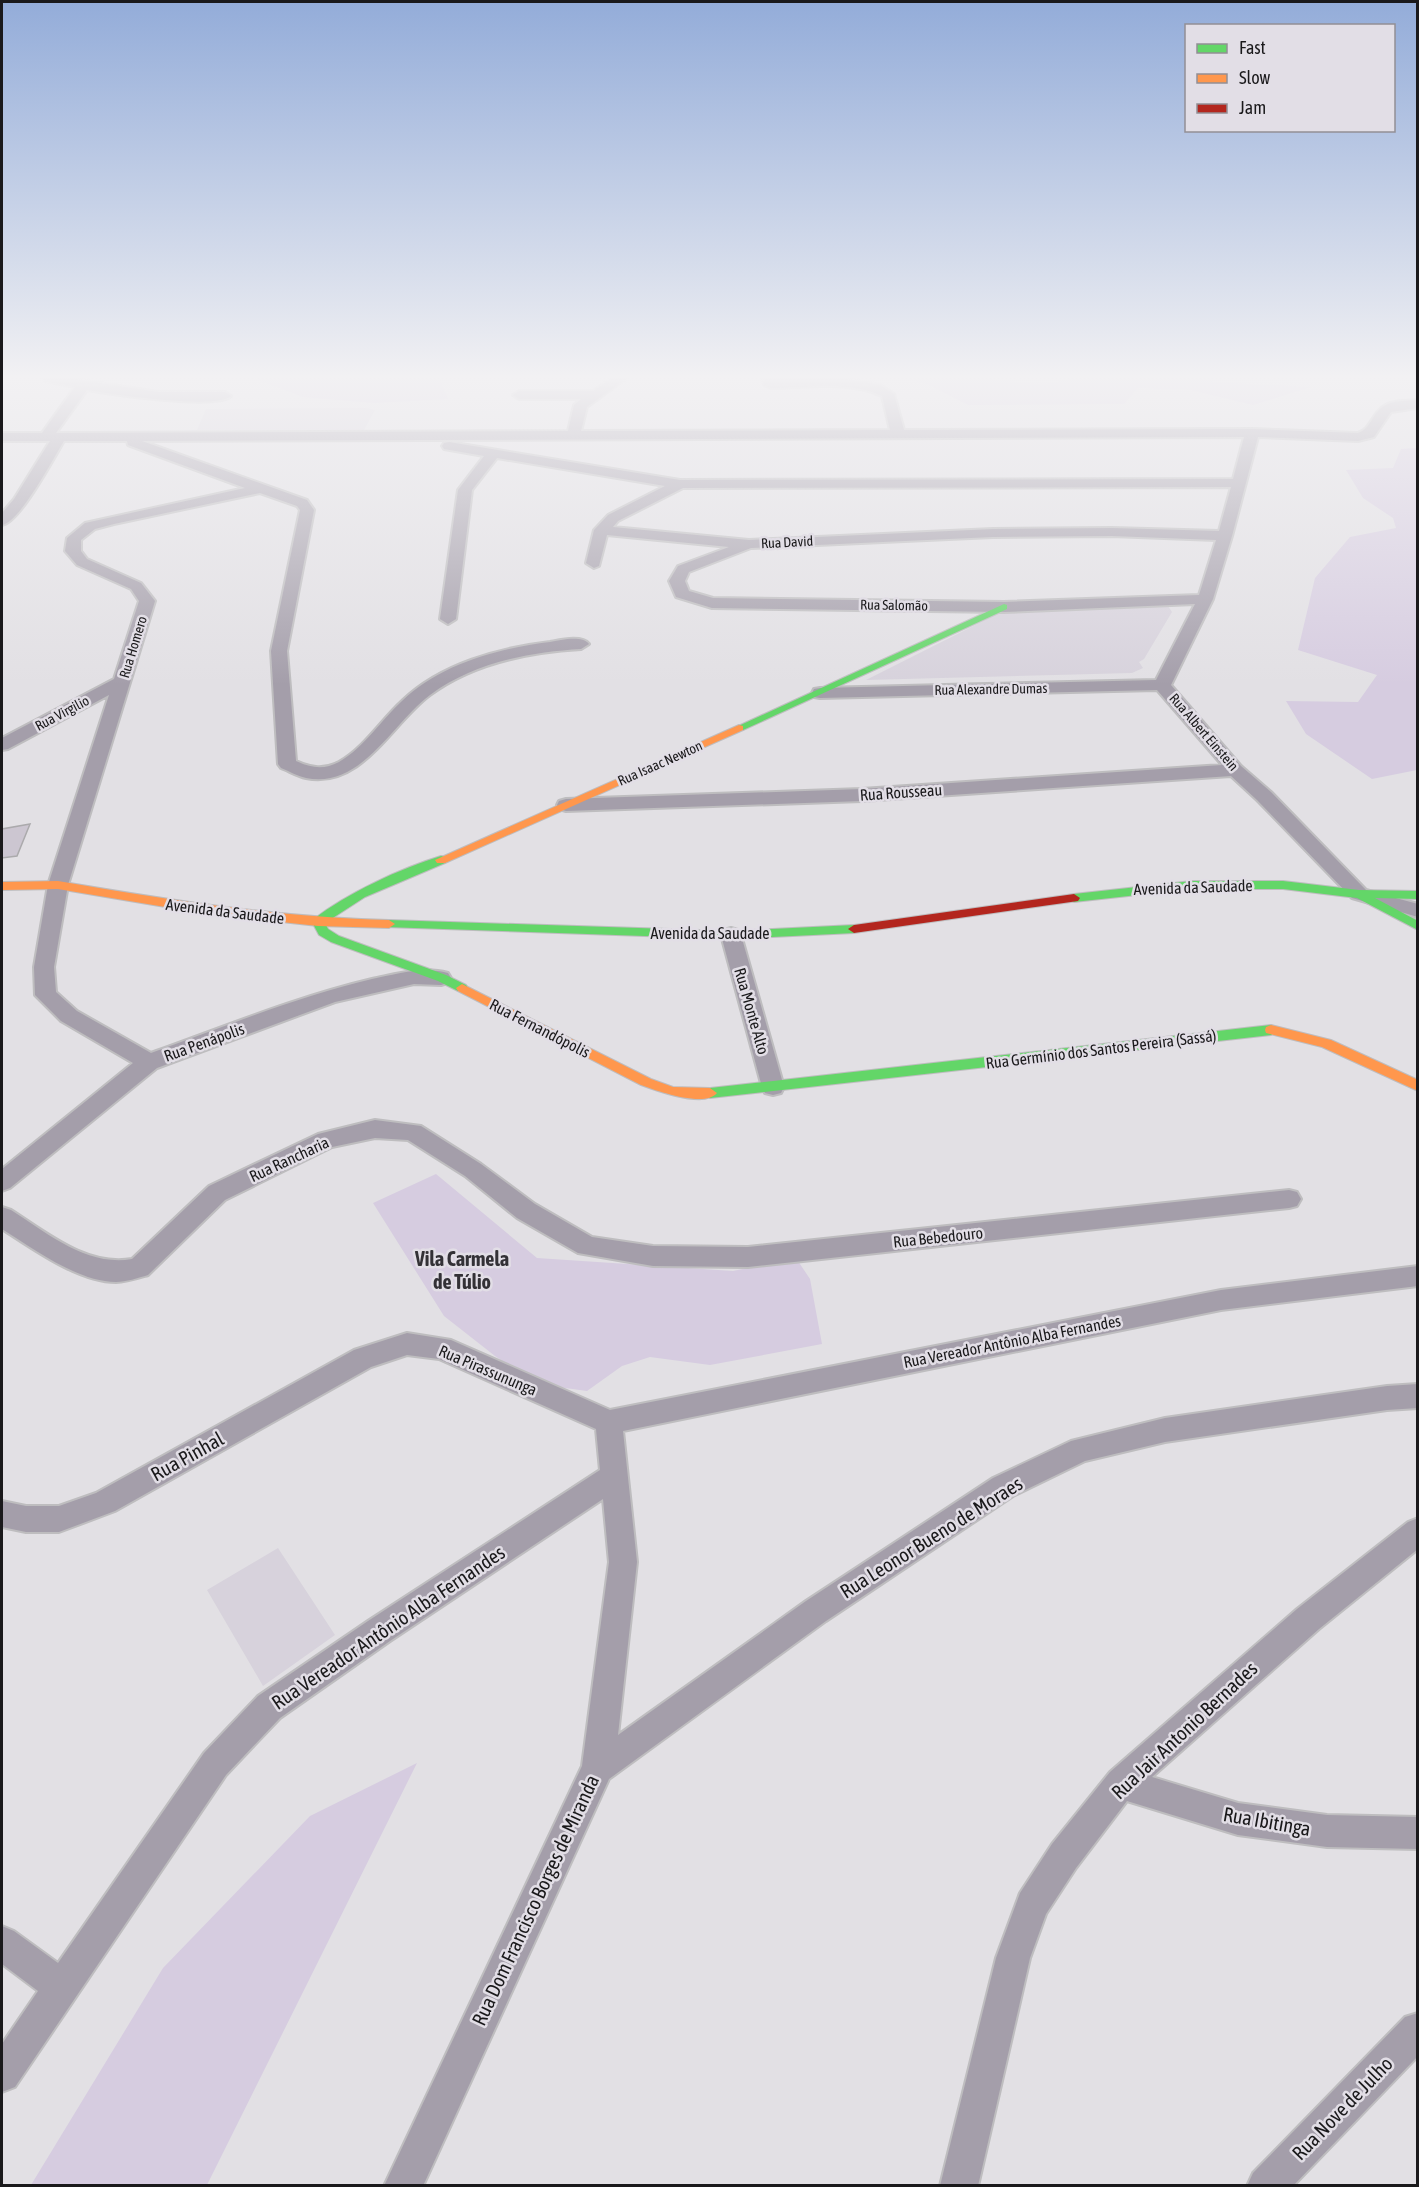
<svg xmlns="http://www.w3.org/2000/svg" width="1419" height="2187" font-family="'Asap Condensed',sans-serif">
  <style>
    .built { fill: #d7d2dc }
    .green { fill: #d6cce0 }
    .building { fill: #ccc6d1; stroke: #abaaac; stroke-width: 1.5 }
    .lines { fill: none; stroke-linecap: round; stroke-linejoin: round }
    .street-casing { stroke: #bebdbf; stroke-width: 4 }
    .fast-casing { stroke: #bebdbf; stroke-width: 2 }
    .slow-casing { stroke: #bebdbf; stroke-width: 2 }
    .jam-casing { stroke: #bebdbf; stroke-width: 2 }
    .street { fill: #a49eaa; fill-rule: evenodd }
    .fast { fill: #63d668; fill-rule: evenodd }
    .slow { fill: #ff974d; fill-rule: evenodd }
    .jam { fill: #b3261e; fill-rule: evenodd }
    .labels { text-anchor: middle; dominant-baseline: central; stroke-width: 5; stroke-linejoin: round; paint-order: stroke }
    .far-street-label { font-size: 14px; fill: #1a191b; stroke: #e2dee6 }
    .street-label { font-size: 16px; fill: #1a191b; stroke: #e2dee6 }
    .quarter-label { font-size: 20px; font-weight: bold; fill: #333136; stroke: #e2dee6 }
    .near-street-label { font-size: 20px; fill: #1a191b; stroke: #e2dee6 }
  </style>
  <rect width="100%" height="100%" fill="#e2e0e4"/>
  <path class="built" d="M 366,408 L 375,410 L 364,430 L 197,430 L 206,409 Z
    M 1156,604 L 1168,606 L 1172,612 L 1144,659 L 1139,662 L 1143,668 L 1132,673 L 866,680 L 1007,609 Z
    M 278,1548 L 335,1635 L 263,1686 L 207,1590 Z"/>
  <path class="green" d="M 253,378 L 439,378 L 448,399 L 374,403 L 303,397 Z
    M 905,378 C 932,378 960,375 986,378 C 1009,381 1048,389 1069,378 L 1213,378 L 1213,382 L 1311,387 L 1253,405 L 1191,390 L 1138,388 L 1124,404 L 968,405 L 929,385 Z
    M 1417,448 L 1417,770 L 1372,779 L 1306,734 L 1286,701 L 1358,702 L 1377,675 L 1298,650 L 1315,578 L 1350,537 L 1396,528 L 1393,518 L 1363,498 L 1346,470 L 1393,468 L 1401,449 Z
    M 436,1174 L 537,1258 L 733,1271 L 796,1258 L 810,1279 L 822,1344 L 710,1365 L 650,1357 L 622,1366 L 587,1391 L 536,1384 L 495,1356 L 444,1316 L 373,1203 Z
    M 417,1763 L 207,2185 L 31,2185 L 163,1968 L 310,1816 Z"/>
  <path class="building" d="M 30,824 L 17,856 L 2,858 L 2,829 Z"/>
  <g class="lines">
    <g class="street-casing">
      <path id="street" d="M 43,378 L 68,378 L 158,392 L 225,392 L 231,396 C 217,410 110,394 87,390 L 56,433 L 568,431 L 574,405 L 581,399 L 519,399 L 513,395 L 519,391 L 593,391 L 612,378 L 627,378 L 587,407 L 581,431 L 890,430 L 882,396 C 847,380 808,388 771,388 L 764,385 L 763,378 L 846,379 L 880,385 L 894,394 L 904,430 L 1252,429 L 1358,433 C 1371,429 1372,413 1384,406 C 1393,400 1407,401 1418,400 L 1418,408 L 1391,412 L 1374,437 L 1358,441 L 1258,437 L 1232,536 L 1213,599 L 1171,685 L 1241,766 L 1271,792 L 1366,890 L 1418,904 L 1418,917 L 1352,898 L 1257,800 L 1231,776 L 862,801 L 566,811 L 559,809 L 557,805 L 559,801 L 566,799 L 862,789 L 1222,765 L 1157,690 L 820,698 L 814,697 L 812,693 L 814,689 L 820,688 L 1156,680 L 1195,604 L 1004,612 L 712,608 L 676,597 L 669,581 L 678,566 L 729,547 L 607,535 L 599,566 L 594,568 L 586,563 L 594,530 L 608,515 L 665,486 L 497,458 L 472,490 L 456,619 L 448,624 L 440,619 L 458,490 L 484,456 L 444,449 L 442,446 L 444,443 L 449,442 L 680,480 L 1233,479 L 1244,437 L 142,441 L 307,500 L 314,510 L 287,651 L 296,761 C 311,768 324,770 339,762 C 365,747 381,720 402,701 C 440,664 499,648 550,642 C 561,640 582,635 589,644 L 581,649 C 529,652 473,663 430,695 C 392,723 362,789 306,778 C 297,776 289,771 281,768 L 278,764 L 271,651 L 300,510 L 297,506 L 260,493 L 114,524 L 95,529 L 81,540 L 81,551 L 87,559 L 141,583 L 155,601 L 68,885 L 54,967 L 56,992 L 77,1011 L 151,1053 C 224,1027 296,997 372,979 C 397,974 423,966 448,973 L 451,978 L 448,983 L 441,985 L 414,984 L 335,1002 L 157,1068 L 10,1188 L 2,1191 L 2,1169 L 133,1063 L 61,1021 L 35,995 L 34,967 L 48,885 L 109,695 L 8,749 L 2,750 L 2,738 L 114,679 L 139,601 L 131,589 L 77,565 L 65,551 L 67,538 L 85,523 L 245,488 L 128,445 L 127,441 L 64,441 C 53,459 20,522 2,525 L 2,513 L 14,499 L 50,441 L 2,441 L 2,433 L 42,433 L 75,387 L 45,381 ZM 1231,487 L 1219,531 L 1112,528 L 993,529 L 749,540 L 613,527 L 618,521 L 683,488 ZM 1112,536 L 1216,540 L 1199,595 L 1004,602 L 713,598 L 689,591 L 685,581 L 689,572 L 751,548 L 993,537 Z
        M 731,928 L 738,930 L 741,935 L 784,1087 L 781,1093 L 773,1095 L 765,1093 L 762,1087 L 721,935 L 724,930 Z
        M 375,1120 L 421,1126 L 481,1164 L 535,1204 L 592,1237 L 653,1246 L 748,1247 L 1289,1190 L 1297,1192 L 1301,1199 L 1297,1206 L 1289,1208 L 748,1267 L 653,1266 L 578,1253 L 517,1218 L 465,1176 L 408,1140 L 375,1138 L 332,1147 L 225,1200 L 148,1275 C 138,1278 126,1282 116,1282 C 78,1282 32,1248 2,1229 L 2,1207 L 11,1210 C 47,1233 87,1267 132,1259 L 209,1186 L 318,1134 Z
        M 1418,1266 L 1418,1286 L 1221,1310 L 623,1431 L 637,1562 L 618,1735 L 806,1601 L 993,1478 L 1071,1441 L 1165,1418 L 1387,1386 L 1418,1384 L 1418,1408 L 1387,1410 L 1165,1442 L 1085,1461 L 1013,1496 L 826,1621 L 609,1779 L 423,2186 L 384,2186 L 582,1766 L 609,1562 L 603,1499 L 390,1641 L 280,1718 L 226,1775 L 15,2087 L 2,2092 L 2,2044 L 38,1991 L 2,1964 L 2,1926 L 14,1931 L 58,1963 L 204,1753 L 258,1696 L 368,1621 L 600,1470 L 596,1429 L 439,1359 L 407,1355 L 371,1367 L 115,1511 L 59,1532 L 26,1532 L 2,1527 L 2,1501 L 26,1506 L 59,1506 L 96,1493 L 354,1350 L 407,1333 L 451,1340 L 610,1410 L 1221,1290 Z
        M 1418,1518 L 1418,1549 L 1319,1629 L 1152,1777 L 1238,1803 L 1327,1815 L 1418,1817 L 1418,1849 L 1327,1847 L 1238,1835 L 1127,1801 L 1076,1868 L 1046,1914 L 1030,1958 L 978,2186 L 940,2186 L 996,1958 L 1020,1893 L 1052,1844 L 1110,1772 L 1297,1609 L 1408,1522 Z
        M 1418,2013 L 1418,2056 L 1293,2186 L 1247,2186 L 1253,2173 L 1405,2017 Z"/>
    </g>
    <g class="fast-casing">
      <path id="fast" d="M 1004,604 L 1007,605 L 1007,609 L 743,730 L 735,730 L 734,728 Z
        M 441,856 L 445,857 L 447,860 L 445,863 L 365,897 L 325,923 L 328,929 L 339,936 L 446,975 L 466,985 L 468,988 L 466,991 L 458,991 L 438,981 L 331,942 L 319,935 L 312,922 L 314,919 C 346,894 401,868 441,856 Z
        M 1192,881 L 1283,881 L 1359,890 L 1418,891 L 1418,899 L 1375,898 L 1418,921 L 1418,930 L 1357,898 L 1283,889 L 1192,889 L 1074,902 L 1068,898 L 1074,894 Z
        M 389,920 L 731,931 L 854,925 L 860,929 L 854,933 L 731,939 L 385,927 L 383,924 Z
        M 1271,1025 L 1277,1030 L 1271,1035 L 710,1098 L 703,1093 L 710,1088 Z"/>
    </g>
    <g class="slow-casing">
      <path id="slow" d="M 739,725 L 743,726 L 743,730 L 445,863 L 437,863 L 435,860 Z
        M 58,881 C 170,900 275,917 389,920 L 395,924 L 389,928 L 318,926 L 201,913 L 58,889 L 2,890 L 2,882 Z
        M 462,984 L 651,1079 L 673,1087 L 710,1088 L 717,1093 C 705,1108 657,1091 641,1085 L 458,991 L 456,988 Z
        M 1271,1025 L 1331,1040 L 1418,1080 L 1418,1091 L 1322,1047 L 1266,1033 L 1265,1030 L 1266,1027 Z"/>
    </g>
    <g class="jam-casing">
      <path id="jam" d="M 1074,894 L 1080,898 L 1078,901 L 854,933 L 848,929 L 854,925 Z"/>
    </g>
    <use href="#street" class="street"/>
    <use href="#fast" class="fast"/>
    <use href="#slow" class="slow"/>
    <use href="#jam" class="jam"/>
  </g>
  <linearGradient id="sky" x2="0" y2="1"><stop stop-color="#93acd9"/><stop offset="0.55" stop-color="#f2f1f3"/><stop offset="1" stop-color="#f2f1f3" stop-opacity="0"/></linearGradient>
  <rect width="1419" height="685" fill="url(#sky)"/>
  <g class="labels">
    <g class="far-street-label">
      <text transform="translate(787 542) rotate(-3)">Rua David</text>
      <text transform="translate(894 605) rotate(1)">Rua Salomão</text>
      <text transform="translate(133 647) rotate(-73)">Rua Homero</text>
      <text transform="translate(991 689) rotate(-1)">Rua Alexandre Dumas</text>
      <text transform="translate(62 713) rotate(-28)">Rua Virgilio</text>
      <text transform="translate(1204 732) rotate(49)">Rua Albert Einstein</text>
      <text transform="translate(660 763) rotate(-24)">Rua Isaac Newton</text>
    </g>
    <g class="street-label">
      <text transform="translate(901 792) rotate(-4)">Rua Rousseau</text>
      <text transform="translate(1193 887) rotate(-2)">Avenida da Saudade</text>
      <text transform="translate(225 911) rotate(7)">Avenida da Saudade</text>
      <text x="710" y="933">Avenida da Saudade</text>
      <text transform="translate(752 1011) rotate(74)">Rua Monte Alto</text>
      <text transform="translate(540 1028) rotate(27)">Rua Fernandópolis</text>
      <text transform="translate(204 1042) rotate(-20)">Rua Penápolis</text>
      <text transform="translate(1101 1049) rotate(-7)">Rua Germínio dos Santos Pereira (Sassá)</text>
      <text transform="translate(289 1159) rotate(-25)">Rua Rancharia</text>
      <text transform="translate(938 1237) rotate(-6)">Rua Bebedouro</text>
      <text transform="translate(1012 1341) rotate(-11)">Rua Vereador Antônio Alba Fernandes</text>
      <text transform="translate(488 1370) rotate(23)">Rua Pirassununga</text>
    </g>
    <g class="quarter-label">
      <text x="462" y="1258">Vila Carmela<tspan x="462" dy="23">de Túlio</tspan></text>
    </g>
    <g class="near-street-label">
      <text transform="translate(187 1456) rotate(-29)">Rua Pinhal</text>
      <text transform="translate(931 1537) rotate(-32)">Rua Leonor Bueno de Moraes</text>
      <text transform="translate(388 1627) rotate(-34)">Rua Vereador Antônio Alba Fernandes</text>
      <text transform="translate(1184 1730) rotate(-43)">Rua Jair Antonio Bernades</text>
      <text transform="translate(1267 1821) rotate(10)">Rua Ibitinga</text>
      <text transform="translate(535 1900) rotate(-65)">Rua Dom Francisco Borges de Miranda</text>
      <text transform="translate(1342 2108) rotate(-46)">Rua Nove de Julho</text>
    </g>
  </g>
  <rect width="1419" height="2187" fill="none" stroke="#1a191b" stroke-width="6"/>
  <rect x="1185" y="24" width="210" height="108" fill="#e2dee6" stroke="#928f95" stroke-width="1.5"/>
  <rect x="1197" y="44" width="30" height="9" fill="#63d668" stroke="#928f95" stroke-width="1.5"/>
  <text x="1239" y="54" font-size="18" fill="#1a191b">Fast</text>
  <rect x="1197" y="74" width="30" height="9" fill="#ff974d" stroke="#928f95" stroke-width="1.5"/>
  <text x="1239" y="84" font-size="18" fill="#1a191b">Slow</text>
  <rect x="1197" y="104" width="30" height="9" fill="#b3261e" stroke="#928f95" stroke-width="1.5"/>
  <text x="1239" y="114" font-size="18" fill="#1a191b">Jam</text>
</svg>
